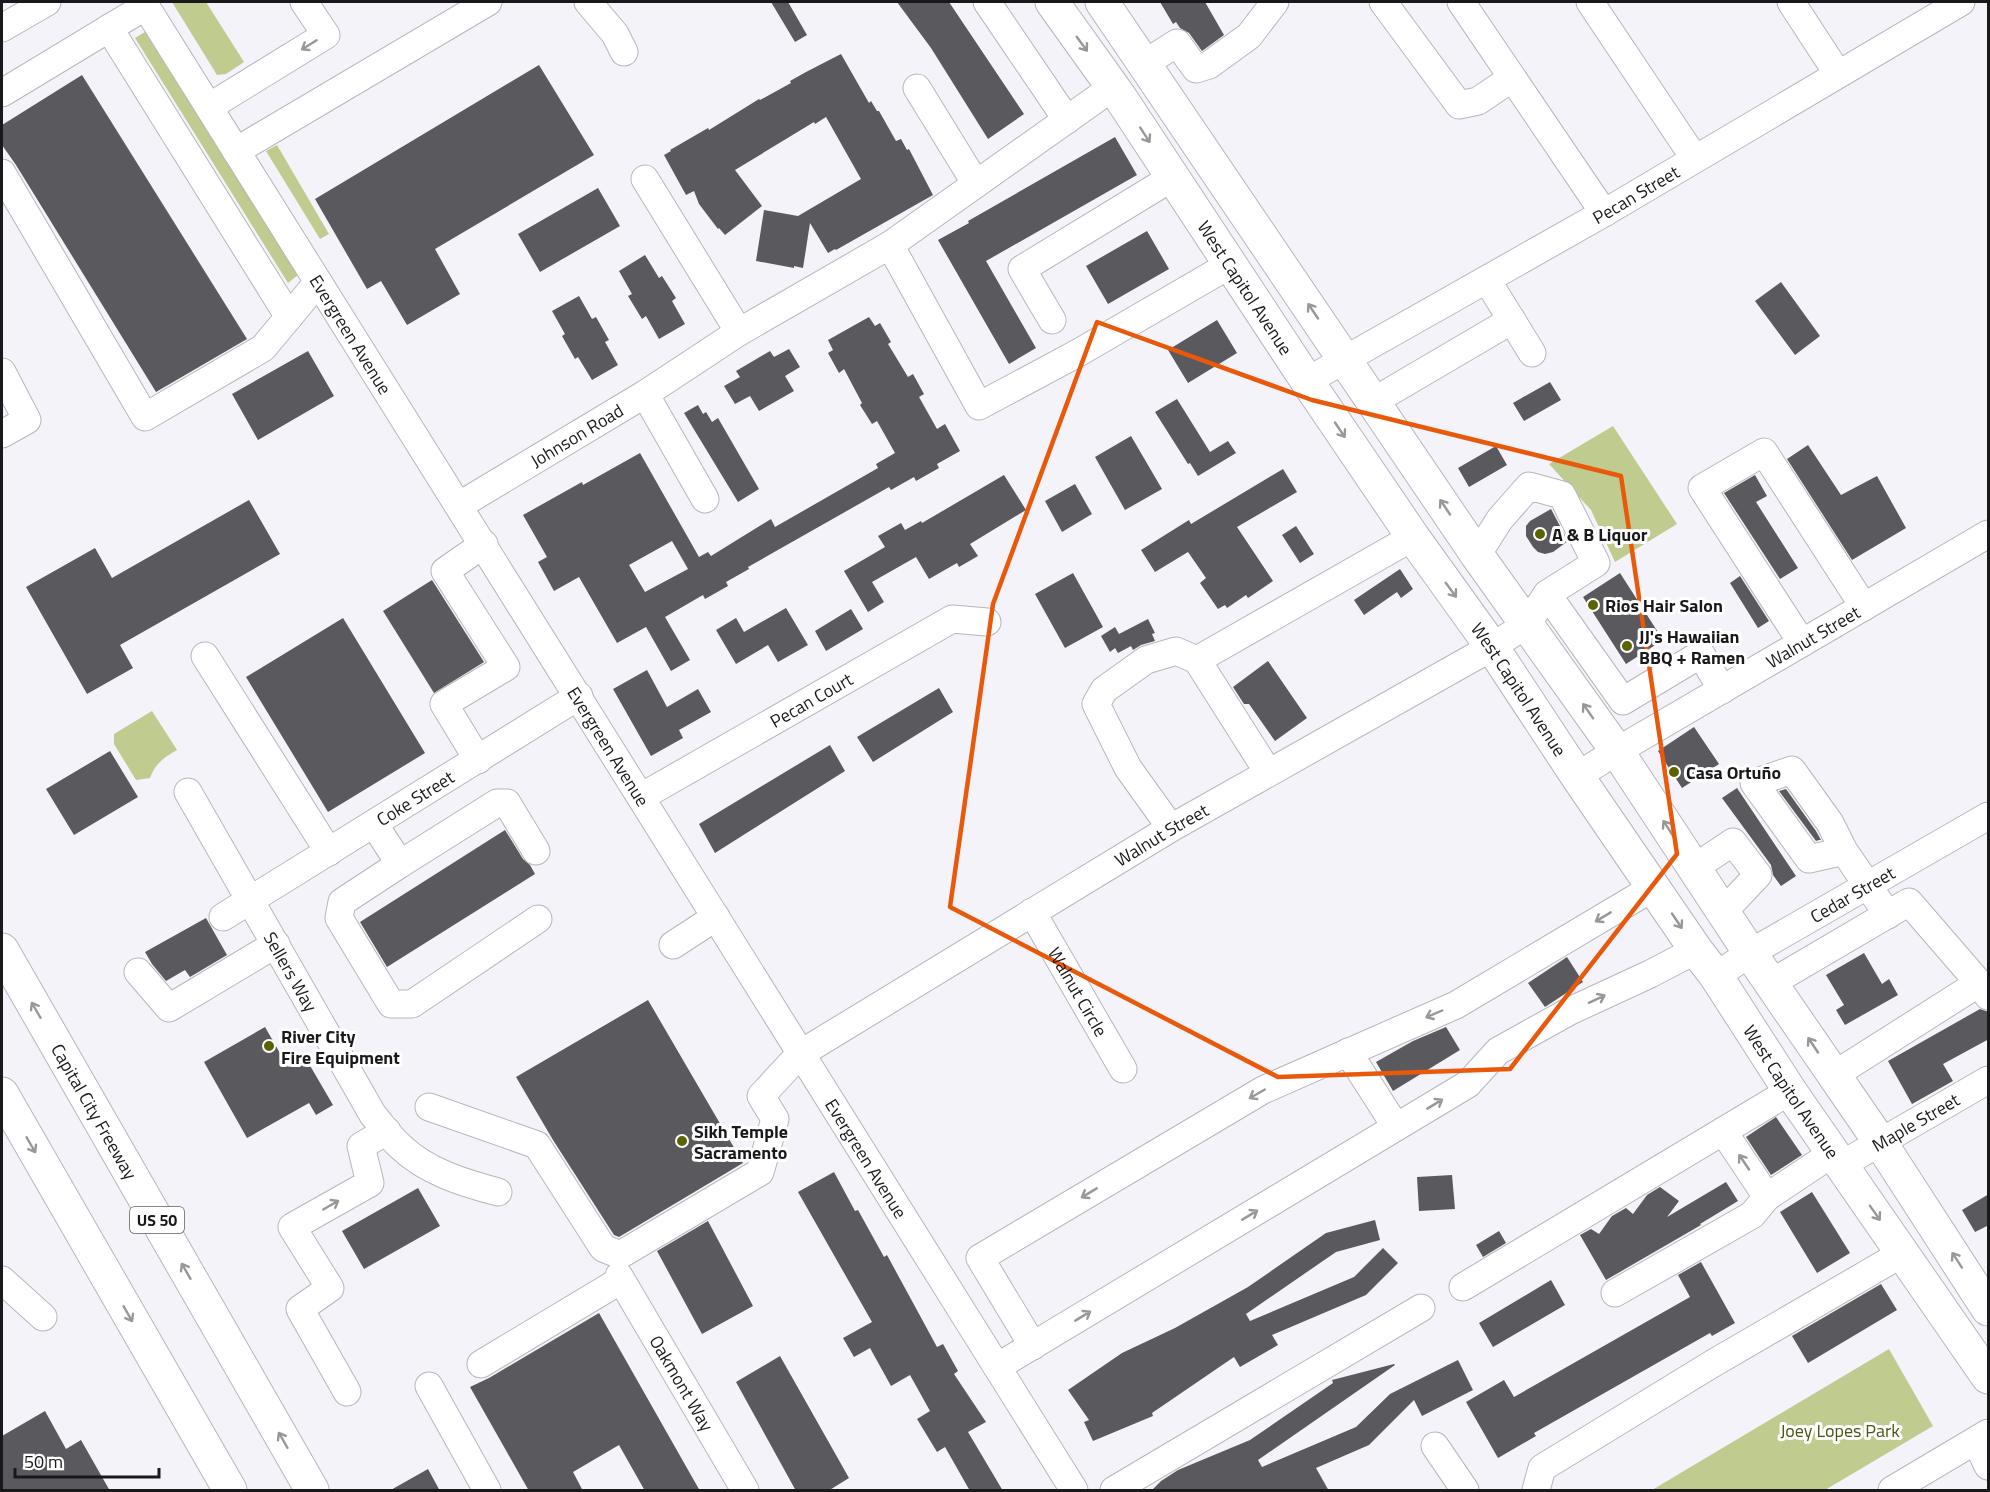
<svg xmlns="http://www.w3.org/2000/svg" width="1990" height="1492" font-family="'Titillium Web',sans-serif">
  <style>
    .green { fill: #c0cb8f }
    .building { fill: #5a595e; fill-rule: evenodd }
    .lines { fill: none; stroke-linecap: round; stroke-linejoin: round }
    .minor-casing { stroke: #b7b6bc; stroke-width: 29 }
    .major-casing { stroke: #b7b6bc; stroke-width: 35 }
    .highway-casing { stroke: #b7b6bc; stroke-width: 35 }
    .minor { stroke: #fff; stroke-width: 27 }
    .major { stroke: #fff; stroke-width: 33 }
    .highway { stroke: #fff; stroke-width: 33 }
    .oneway { stroke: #989898 }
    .marked { fill: none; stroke: #e8590c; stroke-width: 4.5; stroke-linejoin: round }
    .poi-dot { fill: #5a6302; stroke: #fff; stroke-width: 2 }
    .labels { text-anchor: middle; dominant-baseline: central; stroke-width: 6; stroke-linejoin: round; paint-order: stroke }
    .shield { fill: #fff; stroke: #5e5e5f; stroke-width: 1.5 }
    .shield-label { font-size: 16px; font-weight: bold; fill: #19191b }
    .street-label { font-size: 18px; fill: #19191b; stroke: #fff }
    .poi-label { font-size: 18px; font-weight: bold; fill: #19191b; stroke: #fff; text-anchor: start }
    .park-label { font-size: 18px; fill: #4d5513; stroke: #fff }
  </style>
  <rect width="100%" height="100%" fill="#f4f3f9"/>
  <path class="green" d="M 172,2 L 206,2 L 244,62 L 226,74 L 217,75 Z
    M 145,32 L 298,275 L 288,283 L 135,38 Z
    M 277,145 L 329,234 L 320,239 L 266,151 Z
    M 1613,426 L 1677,524 L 1615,562 L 1591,510 L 1549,464 Z
    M 152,711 L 177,750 C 164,757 155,764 150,778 L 136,780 L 114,744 L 114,734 Z
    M 1889,1349 L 1933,1426 L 1825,1490 L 1652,1490 Z"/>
  <path class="building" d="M 771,2 L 788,2 L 807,35 L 795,42 Z
    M 897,2 L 949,2 L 1024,114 L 988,139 L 931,48 Z
    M 1160,2 L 1205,2 L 1224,35 L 1202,51 L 1189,33 L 1180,28 L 1176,22 L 1173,24 Z
    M 841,54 L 869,103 L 871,101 L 877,111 L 879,111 L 896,141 L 901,139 L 907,150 L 909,149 L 933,195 L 836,250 L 835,249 L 828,253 L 810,223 L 803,268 L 794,266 L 794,268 L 756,261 L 764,210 L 798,216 L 861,179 L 826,117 L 815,124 L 814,122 L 735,170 L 762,206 L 725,235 L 719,228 L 718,229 L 699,204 L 694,191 L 686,195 L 664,155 L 671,151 L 670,150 L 708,128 L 709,130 L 759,99 L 760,100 L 791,83 L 790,81 L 806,72 Z
    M 539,65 L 594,155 L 435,249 L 460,294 L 407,325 L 381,281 L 367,289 L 315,199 Z
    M 82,75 L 247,339 L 156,392 L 16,165 L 2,145 L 2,125 Z
    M 1115,137 L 1137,175 L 986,261 L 1036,348 L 1009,364 L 938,240 L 969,223 L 968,221 Z
    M 598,188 L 620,226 L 540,272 L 518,234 Z
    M 1147,231 L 1169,269 L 1108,304 L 1086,266 Z
    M 645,255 L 659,278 L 662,276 L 676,298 L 672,301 L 685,324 L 659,339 L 646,316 L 642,319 L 628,296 L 632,294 L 619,271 Z
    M 1781,282 L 1820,336 L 1795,355 L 1755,301 Z
    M 579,296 L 592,319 L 596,317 L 609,340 L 605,342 L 618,365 L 592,380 L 578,357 L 575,359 L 562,336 L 565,334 L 552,311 Z
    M 869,317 L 875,326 L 880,323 L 891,342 L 888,344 L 908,377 L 913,374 L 924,394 L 919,397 L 937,429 L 945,424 L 960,451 L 937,464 L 939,468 L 916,481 L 914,477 L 891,490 L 889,487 L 748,567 L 749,569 L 726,582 L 728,586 L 705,599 L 703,595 L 665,617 L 690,660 L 671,671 L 646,627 L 617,643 L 579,577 L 554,591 L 538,562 L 547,557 L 523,515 L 582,482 L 583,485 L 640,453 L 699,557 L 708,552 L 711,556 L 771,519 L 775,527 L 878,468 L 876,464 L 895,453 L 877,421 L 872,424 L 860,405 L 862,403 L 844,369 L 839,373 L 828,353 L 833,350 L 828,340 ZM 672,541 L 688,569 L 645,592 L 629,565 Z
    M 1217,320 L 1237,353 L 1188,383 L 1168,350 Z
    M 789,349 L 800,367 L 785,376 L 794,391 L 759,411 L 750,396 L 735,404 L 724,386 L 740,377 L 736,371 L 770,351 L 774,357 Z
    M 308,351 L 334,396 L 258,440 L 232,394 Z
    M 1550,382 L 1561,400 L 1524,421 L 1513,403 Z
    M 1177,399 L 1210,452 L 1228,441 L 1236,453 L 1198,476 L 1190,463 L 1188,464 L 1155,412 Z
    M 698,405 L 703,414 L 706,412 L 712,422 L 718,418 L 759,489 L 738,502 L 684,413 Z
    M 1131,436 L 1162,489 L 1125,510 L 1095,457 Z
    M 1808,445 L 1841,495 L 1877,476 L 1906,528 L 1852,560 L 1787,459 Z
    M 1496,446 L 1507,465 L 1469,487 L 1458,468 Z
    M 1283,469 L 1297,492 L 1237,527 L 1273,581 L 1248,598 L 1246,595 L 1227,608 L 1225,605 L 1218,609 L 1200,583 L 1206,578 L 1188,552 L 1155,572 L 1141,550 L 1189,520 L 1191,524 Z
    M 1004,475 L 1026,510 L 970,544 L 978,556 L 959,567 L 957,563 L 929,579 L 916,557 L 872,582 L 884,602 L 868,612 L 844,571 L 885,547 L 878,536 L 901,523 L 905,530 L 921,521 L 922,523 Z
    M 1755,475 L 1767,496 L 1756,502 L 1798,568 L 1780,579 L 1724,493 Z
    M 1075,484 L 1092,514 L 1062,532 L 1045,501 Z
    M 249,500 L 280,554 L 120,645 L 133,668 L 87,694 L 26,587 L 95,548 L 112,578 Z
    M 1551,509 L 1568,541 L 1553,552 L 1545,554 L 1538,552 L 1533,547 L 1526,536 L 1526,526 L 1530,521 Z
    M 1296,526 L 1314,554 L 1300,563 L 1282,535 Z
    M 1400,569 L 1413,589 L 1401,598 L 1397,592 L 1364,615 L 1354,600 Z
    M 1073,573 L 1103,627 L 1065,648 L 1035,594 Z
    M 1620,573 L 1663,640 L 1626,664 L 1583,597 Z
    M 1740,576 L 1769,621 L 1758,628 L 1730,583 Z
    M 432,580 L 484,662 L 434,693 L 383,611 Z
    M 786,608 L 808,645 L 778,662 L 768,645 L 736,664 L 716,630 L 736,618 L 744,632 Z
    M 851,609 L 863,629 L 826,651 L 815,631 Z
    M 343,618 L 425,753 L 328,812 L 246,677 Z
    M 1148,619 L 1155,633 L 1152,634 L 1155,641 L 1141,645 L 1133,650 L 1131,646 L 1118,653 L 1115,648 L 1110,652 L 1101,636 L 1115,627 L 1119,634 Z
    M 1268,661 L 1307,718 L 1275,741 L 1249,704 L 1244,704 L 1233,687 Z
    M 647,670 L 667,707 L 698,689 L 711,712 L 679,730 L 683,738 L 651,756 L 613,689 Z
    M 939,688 L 953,712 L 873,762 L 857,737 Z
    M 1694,727 L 1719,764 L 1682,788 L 1658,751 Z
    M 830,745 L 845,771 L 715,853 L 699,824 Z
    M 110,751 L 138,797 L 74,835 L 46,789 Z
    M 1737,788 L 1796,876 L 1781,886 L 1773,875 L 1771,865 L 1722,798 Z
    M 1786,789 L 1816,831 L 1821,840 L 1819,840 L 1816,841 L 1779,791 Z
    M 505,830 L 523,859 L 530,865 L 535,874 L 387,967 L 360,922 Z
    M 206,918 L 227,955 L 190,977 L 185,970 L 166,981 L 152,964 L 145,952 Z
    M 1864,953 L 1882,984 L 1889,979 L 1898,995 L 1845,1025 L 1836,1010 L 1844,1005 L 1826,975 Z
    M 1567,957 L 1583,982 L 1545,1007 L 1528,983 Z
    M 648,1000 L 743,1163 L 619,1237 L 614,1235 L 553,1140 L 516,1077 Z
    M 1980,1009 L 1989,1012 L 1989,1039 L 1943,1064 L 1953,1081 L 1912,1104 L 1888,1061 Z
    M 265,1027 L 288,1067 L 305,1057 L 333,1105 L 316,1115 L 309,1103 L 247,1138 L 204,1062 Z
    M 1446,1027 L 1460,1050 L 1393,1091 L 1376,1062 L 1413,1041 Z
    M 1776,1117 L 1802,1155 L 1771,1175 L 1746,1137 Z
    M 834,1172 L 855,1211 L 858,1210 L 884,1257 L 887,1255 L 937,1347 L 943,1344 L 958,1371 L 954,1374 L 986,1422 L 968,1432 L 1003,1491 L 970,1491 L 945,1447 L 937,1452 L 917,1419 L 930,1411 L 910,1375 L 891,1386 L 870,1348 L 854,1357 L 843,1338 L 872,1322 L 798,1192 Z
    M 1452,1175 L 1455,1209 L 1419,1211 L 1417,1177 Z
    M 1726,1182 L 1738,1201 L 1700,1224 L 1701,1225 L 1606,1280 L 1580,1235 L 1591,1229 L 1599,1234 L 1612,1216 L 1626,1208 L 1633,1214 L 1647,1195 L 1660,1187 L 1679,1201 L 1667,1217 Z
    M 418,1188 L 440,1226 L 364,1269 L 342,1231 Z
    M 1812,1192 L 1850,1253 L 1817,1273 L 1780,1212 Z
    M 1989,1194 L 1989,1225 L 1975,1232 L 1962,1210 Z
    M 1375,1220 L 1380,1240 L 1336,1252 L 1246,1314 L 1250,1321 L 1354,1277 L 1383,1248 L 1398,1263 L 1366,1295 L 1272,1335 L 1278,1345 L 1240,1367 L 1234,1357 L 1152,1413 L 1153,1416 L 1093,1441 L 1084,1422 L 1089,1420 L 1068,1390 L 1122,1353 L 1175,1328 L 1248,1287 L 1326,1233 Z
    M 708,1221 L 753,1306 L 702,1334 L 657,1251 Z
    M 1499,1231 L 1506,1243 L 1483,1257 L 1476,1245 Z
    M 1701,1262 L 1735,1323 L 1712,1336 L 1710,1333 L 1534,1433 L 1536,1436 L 1498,1458 L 1466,1402 L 1504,1380 L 1514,1397 L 1690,1297 L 1678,1275 Z
    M 1551,1280 L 1565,1305 L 1493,1347 L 1479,1323 Z
    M 1881,1284 L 1897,1310 L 1808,1363 L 1792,1336 Z
    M 599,1313 L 700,1491 L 645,1491 L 619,1445 L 573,1472 L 583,1491 L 529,1491 L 470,1387 L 489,1378 Z
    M 780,1356 L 849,1478 L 828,1491 L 796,1491 L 736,1382 Z
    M 1458,1360 L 1473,1390 L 1422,1416 L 1414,1400 L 1369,1445 L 1316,1468 L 1329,1491 L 1151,1491 L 1161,1481 L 1178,1470 L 1250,1440 L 1333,1383 L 1332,1380 L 1394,1364 L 1395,1365 L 1258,1460 L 1262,1467 L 1356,1427 L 1390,1394 Z
    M 45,1411 L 66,1449 L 81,1440 L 110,1491 L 2,1491 L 2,1436 Z
    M 428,1469 L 440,1491 L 389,1491 Z"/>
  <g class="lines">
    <g class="minor-casing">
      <g id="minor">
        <path id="s1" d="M 143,2 L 1074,1490"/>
        <path d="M 588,2 L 615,34 L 624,52"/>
        <path d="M 987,2 L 1067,120"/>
        <path d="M 1383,2 L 1459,105 L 1478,101 L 1512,78"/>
        <path d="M 1461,2 L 1604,213"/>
        <path d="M 1590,2 L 1695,159"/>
        <path d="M 1791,2 L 1838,74"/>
        <path d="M 2,28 L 47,2"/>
        <path d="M 109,28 L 289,317"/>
        <path d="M 1144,64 L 1177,43 L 1196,69 L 1209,65 L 1249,36 L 1275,2"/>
        <path d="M 917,88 L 976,184 L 1113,87"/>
        <path d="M 2,93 L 146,6"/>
        <path d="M 209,107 L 326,35 L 304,2"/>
        <path d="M 236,151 L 488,2"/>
        <path d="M 2,173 L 145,417 L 263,348 L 318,282"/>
        <path d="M 645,179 L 739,332 L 890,245"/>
        <path d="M 976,184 L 890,245 L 979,406 L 1078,353 L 1231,264"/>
        <path d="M 1487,280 L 1532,353"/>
        <path d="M 1052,320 L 1022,269 L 1173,177"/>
        <path d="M 2,372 L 27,420 L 2,434"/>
        <path id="s2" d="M 1307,381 L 1604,213 L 1961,2"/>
        <path d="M 645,394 L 705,499"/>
        <path d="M 1374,401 L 1512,320"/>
        <path id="s3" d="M 460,505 L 645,394 L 739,332"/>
        <path d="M 1547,594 L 1623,701 L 1701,654 L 1722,690"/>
        <path d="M 1802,643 L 1702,488 L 1764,452 L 1864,607"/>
        <path d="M 205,656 L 329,852"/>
        <path d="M 478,760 L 444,704 L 506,667 L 445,571 L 484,544"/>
        <path d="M 1268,772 L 1197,660 L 1413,537"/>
        <path id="s4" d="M 1577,776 L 1617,751 L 1988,534"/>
        <path id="s5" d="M 188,792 L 373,1115 C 382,1125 390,1138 401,1147 C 427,1172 464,1183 498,1192"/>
        <path id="s6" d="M 641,797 L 952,619 L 987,622"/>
        <path d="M 374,824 L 400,864 L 497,803 L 507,803 L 536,851"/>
        <path d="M 1171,828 L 1128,768 L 1096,704 L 1104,690 L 1146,660 L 1176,651 L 1197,660"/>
        <path d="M 1844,851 L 1809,859 L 1754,783 L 1792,770 L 1830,823 L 1844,851 L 1888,915"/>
        <path d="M 400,864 L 342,902 L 339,918 L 391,1004 L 412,1004 L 538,919"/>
        <path d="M 1694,868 L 1733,842 L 1758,875 L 1723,912"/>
        <path id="s7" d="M 1032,912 L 1123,1069"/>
        <path id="s8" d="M 223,917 L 579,696"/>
        <path d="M 673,945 L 716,917"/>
        <path d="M 138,972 L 169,1008 L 276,944"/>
        <path id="s9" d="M 1716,976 L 1750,953 L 1988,816"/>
        <path d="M 1771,983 L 1909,902 L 1979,983"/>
        <path d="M 1348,1052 L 1396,1127"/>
        <path d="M 1834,1075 L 1979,983 L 1988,996"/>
        <path id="s10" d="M 429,1107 L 537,1145 L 603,1248 L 620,1255 L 760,1172 L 775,1119 L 761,1096 L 800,1054 L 1171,828 L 1492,647 L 1527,624 L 1547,594 L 1596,563 L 1562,495 L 1529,486 L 1500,519 L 1477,555"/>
        <path d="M 1723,1131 L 1767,1197 L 1833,1153"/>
        <path id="s11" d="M 1841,1165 L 1988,1080"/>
        <path id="s12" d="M 619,1276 L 745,1490"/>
        <path d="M 2,1280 L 43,1317"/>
        <path d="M 1463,1287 L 1790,1091"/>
        <path d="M 1615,1293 L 1752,1215 L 1767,1197"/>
        <path d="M 1033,1346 L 980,1258 L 1263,1090 L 1456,1005 L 1654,887"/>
        <path d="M 481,1364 L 621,1280"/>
        <path d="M 997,1367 L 1468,1084 L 1498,1051 L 1570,1011 L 1650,974 L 1696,950"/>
        <path d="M 429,1386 L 487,1490"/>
        <path d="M 347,1392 L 300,1309 L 330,1288 L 292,1227 L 370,1183 L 361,1146 L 387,1131"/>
        <path d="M 1976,1441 L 1988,1466"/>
        <path d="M 1435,1446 L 1465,1490"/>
        <path d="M 1114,1490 L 1421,1308"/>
        <path d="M 1536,1490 L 1542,1468 L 1712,1364 L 1903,1253"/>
        <path d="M 1892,1490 L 1988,1433"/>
      </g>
    </g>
    <g class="major-casing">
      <g id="major">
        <path id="s13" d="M 1052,2 L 1120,97 L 1307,381 L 1413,537 L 1492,647 L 1577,776 L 1696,950 L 1716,976 L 1790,1091 L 1988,1377"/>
        <path d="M 1102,2 L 1477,555 L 1617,751 L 1750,953 L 1880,1142 L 1988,1309"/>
      </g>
    </g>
    <g class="highway-casing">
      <g id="highway">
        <path id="s14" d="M 2,950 L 312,1490"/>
        <path d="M 2,1094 L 230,1490"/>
      </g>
    </g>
    <use href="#minor" class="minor"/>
    <use href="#major" class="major"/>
    <use href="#highway" class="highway"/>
  </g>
  <defs><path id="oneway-shaft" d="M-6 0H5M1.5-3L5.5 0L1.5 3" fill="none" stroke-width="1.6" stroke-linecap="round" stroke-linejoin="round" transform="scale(1.5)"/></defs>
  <g class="oneway">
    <use href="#oneway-shaft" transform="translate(1082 44) rotate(54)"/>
    <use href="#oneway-shaft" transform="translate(309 45) rotate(148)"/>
    <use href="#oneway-shaft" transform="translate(1145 135) rotate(57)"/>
    <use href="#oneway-shaft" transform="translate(1313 311) rotate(-124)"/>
    <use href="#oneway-shaft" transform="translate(1340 430) rotate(56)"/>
    <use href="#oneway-shaft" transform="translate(1445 507) rotate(-124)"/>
    <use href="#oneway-shaft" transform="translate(1451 590) rotate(54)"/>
    <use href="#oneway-shaft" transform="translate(1588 711) rotate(-125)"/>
    <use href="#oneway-shaft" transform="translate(1668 828) rotate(-123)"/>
    <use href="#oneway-shaft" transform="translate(1603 917) rotate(149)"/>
    <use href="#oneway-shaft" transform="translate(1677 921) rotate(56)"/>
    <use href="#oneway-shaft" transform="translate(1597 999) rotate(-25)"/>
    <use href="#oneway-shaft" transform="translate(36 1010) rotate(-120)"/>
    <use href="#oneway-shaft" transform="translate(1434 1014) rotate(157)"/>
    <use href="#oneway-shaft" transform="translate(1813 1045) rotate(-124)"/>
    <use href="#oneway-shaft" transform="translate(1257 1094) rotate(150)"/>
    <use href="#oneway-shaft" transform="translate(1435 1104) rotate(-31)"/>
    <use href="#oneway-shaft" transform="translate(31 1145) rotate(60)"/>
    <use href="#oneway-shaft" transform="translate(1744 1162) rotate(-124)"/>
    <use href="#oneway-shaft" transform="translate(1089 1193) rotate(149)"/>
    <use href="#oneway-shaft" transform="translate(331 1205) rotate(-30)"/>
    <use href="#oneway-shaft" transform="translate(1875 1213) rotate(55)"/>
    <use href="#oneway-shaft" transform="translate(1250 1215) rotate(-31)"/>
    <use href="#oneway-shaft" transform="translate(1957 1260) rotate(-123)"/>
    <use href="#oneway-shaft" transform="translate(186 1271) rotate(-120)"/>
    <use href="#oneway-shaft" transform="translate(128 1314) rotate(60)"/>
    <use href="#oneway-shaft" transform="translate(1083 1316) rotate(-31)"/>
    <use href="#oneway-shaft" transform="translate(283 1440) rotate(-120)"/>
  </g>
  <path class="marked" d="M 1097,322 L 1312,400 L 1621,476 L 1677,854 L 1510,1069 L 1278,1077 L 950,907 L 993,604 Z"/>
  <g class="poi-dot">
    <circle cx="1540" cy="534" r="6"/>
    <circle cx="1593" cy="605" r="6"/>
    <circle cx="1627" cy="646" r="6"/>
    <circle cx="1674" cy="772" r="6"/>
    <circle cx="269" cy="1046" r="6"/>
    <circle cx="682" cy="1141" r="6"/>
  </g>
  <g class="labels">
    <rect class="shield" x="130" y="1207" width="54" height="26" rx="4.5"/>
    <g class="shield-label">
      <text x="157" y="1220">US 50</text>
    </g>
    <g class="street-label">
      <text stroke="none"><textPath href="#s2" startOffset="378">Pecan Street</textPath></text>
      <text stroke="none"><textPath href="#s13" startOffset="345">West Capitol Avenue</textPath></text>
      <text stroke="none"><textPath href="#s1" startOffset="392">Evergreen Avenue</textPath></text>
      <text stroke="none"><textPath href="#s3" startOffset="136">Johnson Road</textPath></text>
      <text stroke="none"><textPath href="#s4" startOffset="274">Walnut Street</textPath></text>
      <text stroke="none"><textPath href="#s13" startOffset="831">West Capitol Avenue</textPath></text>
      <text stroke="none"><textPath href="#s6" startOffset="196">Pecan Court</textPath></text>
      <text stroke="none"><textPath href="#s1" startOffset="878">Evergreen Avenue</textPath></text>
      <text stroke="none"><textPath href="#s8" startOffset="226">Coke Street</textPath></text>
      <text stroke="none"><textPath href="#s10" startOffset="980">Walnut Street</textPath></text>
      <text stroke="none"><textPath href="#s9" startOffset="159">Cedar Street</textPath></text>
      <text stroke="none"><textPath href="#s5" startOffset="207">Sellers Way</textPath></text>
      <text stroke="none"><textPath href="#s7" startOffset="92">Walnut Circle</textPath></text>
      <text stroke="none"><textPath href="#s13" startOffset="1317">West Capitol Avenue</textPath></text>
      <text stroke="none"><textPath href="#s14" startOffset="186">Capital City Freeway</textPath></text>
      <text stroke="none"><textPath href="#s11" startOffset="86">Maple Street</textPath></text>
      <text stroke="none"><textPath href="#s1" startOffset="1364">Evergreen Avenue</textPath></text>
      <text stroke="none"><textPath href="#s12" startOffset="124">Oakmont Way</textPath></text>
    </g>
    <g class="poi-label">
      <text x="1552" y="534">A &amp; B Liquor</text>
      <text x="1605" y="605">Rios Hair Salon</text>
      <text x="1639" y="636">JJ's Hawaiian<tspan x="1639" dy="21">BBQ + Ramen</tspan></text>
      <text x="1686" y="772">Casa Ortuño</text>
      <text x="281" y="1036">River City<tspan x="281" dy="21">Fire Equipment</tspan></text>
      <text x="694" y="1131">Sikh Temple<tspan x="694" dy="21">Sacramento</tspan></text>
    </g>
    <g class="park-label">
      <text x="1840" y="1430">Joey Lopes Park</text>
    </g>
  </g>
  <rect width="1990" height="1492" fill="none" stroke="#19191b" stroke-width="6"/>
  <path d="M15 1468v9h144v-9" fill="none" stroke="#19191b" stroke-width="3"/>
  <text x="24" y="1468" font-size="18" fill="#19191b" stroke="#ffffff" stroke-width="4.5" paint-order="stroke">50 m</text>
</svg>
